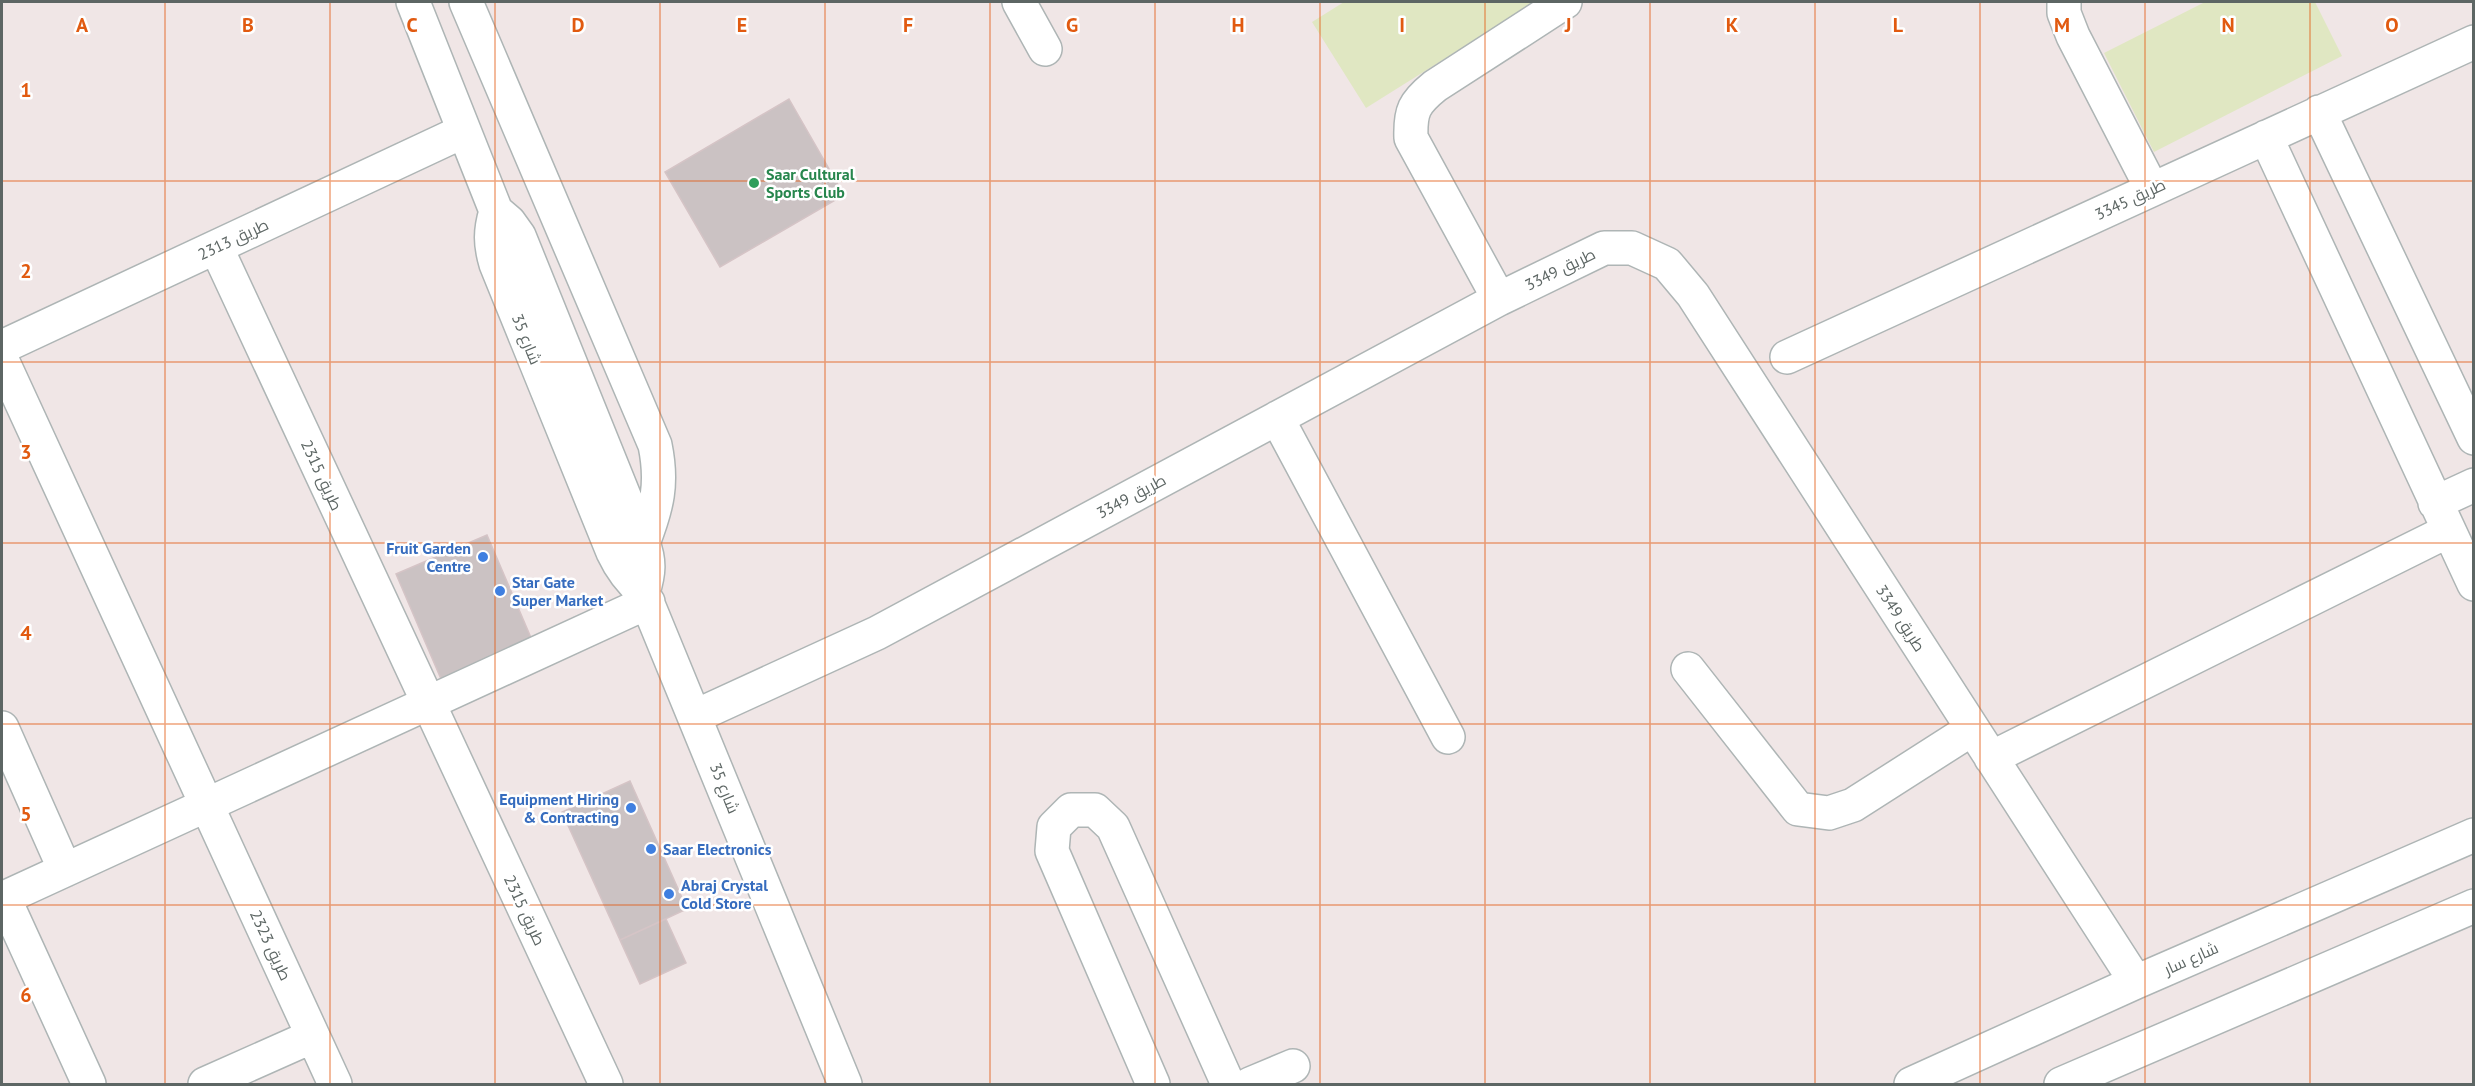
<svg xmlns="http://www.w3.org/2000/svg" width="2475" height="1086" font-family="'PT Sans',Cairo,sans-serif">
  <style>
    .green { fill: #e0e7c2 }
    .building { fill: #cbc2c3; stroke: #d5c4c6; stroke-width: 1.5 }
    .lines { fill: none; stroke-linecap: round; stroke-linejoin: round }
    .minor-casing { stroke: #aeb5b5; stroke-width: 36 }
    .minor { stroke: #fff; stroke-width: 33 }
    .grid { fill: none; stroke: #e15a10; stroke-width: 1.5; stroke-opacity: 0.55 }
    .leisure-dot { fill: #2e9e5b; stroke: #fff; stroke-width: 2 }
    .shop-dot { fill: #3f7fe0; stroke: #fff; stroke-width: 2 }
    .labels { text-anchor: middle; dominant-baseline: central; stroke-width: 5; stroke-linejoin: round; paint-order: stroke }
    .leisure-label { font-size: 16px; font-weight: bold; fill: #27864d; stroke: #fff; text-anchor: start }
    .street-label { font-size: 16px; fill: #5d6664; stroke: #fff }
    .shop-label { font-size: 16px; font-weight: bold; fill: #366cbe; stroke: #fff; text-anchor: start }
    .grid-label { font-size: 20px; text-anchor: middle; font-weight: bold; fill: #e15a10; stroke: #fff; stroke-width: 5; stroke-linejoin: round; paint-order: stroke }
  </style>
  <rect width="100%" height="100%" fill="#f0e6e6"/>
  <path class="green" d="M 1344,2 L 1535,2 L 1366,108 L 1312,22 Z
    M 2205,2 L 2315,2 L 2342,56 L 2154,152 L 2104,53 Z"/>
  <path class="building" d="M 789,99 L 844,195 L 720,267 L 665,172 Z
    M 487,535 L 535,647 L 444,686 L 396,574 Z
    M 630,781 L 687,909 L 620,940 L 562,812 Z
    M 666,919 L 686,963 L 640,984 L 620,940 Z"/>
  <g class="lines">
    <g class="minor-casing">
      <path id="minor" d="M 413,2 L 496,211 L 509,222 L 519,236 L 643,543 C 650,561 649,573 643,592
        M 466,2 L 655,445 C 663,484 657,507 643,543
        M 1019,2 L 1045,49
        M 2064,2 L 2064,13 L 2073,36 L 2152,189
        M 2319,112 L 2474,438
        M 2266,137 L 2474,584
        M 496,211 C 490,231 490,244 496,264 L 613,552 C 621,569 629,580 643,592 L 845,1084
        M 216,247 L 606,1084
        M 1499,299 L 1411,138 C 1410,111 1414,103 1435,86 L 1565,2
        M 2,347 L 464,131
        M 1787,357 L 2474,42
        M 2,360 L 335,1084
        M 1277,418 L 1448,737
        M 2435,503 L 2474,485
        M 1688,669 L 1798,809 L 1829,813 L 1853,805 L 1972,729
        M 696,716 L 877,633 L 1499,299 L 1604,248 L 1632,248 L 1667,264 L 1693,295 L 2136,982
        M 2,728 L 65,870
        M 1991,758 L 2448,531
        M 4,898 L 89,1084
        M 2,899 L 648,602
        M 205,1084 L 313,1036
        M 1153,1084 L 1052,851 L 1054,827 L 1071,810 L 1095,810 L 1113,827 L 1228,1084
        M 1250,1084 L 1293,1066
        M 1911,1084 L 2136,982 L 2474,835
        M 2061,1084 L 2474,906"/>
    </g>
    <use href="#minor" class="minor"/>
  </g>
  <path class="grid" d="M 165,2 L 165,1084M 330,2 L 330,1084M 495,2 L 495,1084M 660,2 L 660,1084M 825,2 L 825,1084M 990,2 L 990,1084M 1155,2 L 1155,1084M 1320,2 L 1320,1084M 1485,2 L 1485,1084M 1650,2 L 1650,1084M 1815,2 L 1815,1084M 1980,2 L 1980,1084M 2145,2 L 2145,1084M 2310,2 L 2310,1084M 2,181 L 2474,181M 2,362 L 2474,362M 2,543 L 2474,543M 2,724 L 2474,724M 2,905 L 2474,905"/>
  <circle class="leisure-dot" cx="754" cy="183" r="6"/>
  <g class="shop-dot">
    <circle cx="483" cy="557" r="6"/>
    <circle cx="500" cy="591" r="6"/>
    <circle cx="631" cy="808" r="6"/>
    <circle cx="651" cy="849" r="6"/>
    <circle cx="669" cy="894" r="6"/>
  </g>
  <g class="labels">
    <g class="leisure-label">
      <text x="766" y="174">Saar Cultural<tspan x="766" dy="18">Sports Club</tspan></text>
    </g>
    <g class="street-label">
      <text transform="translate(2130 199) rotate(-25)">طريق 3345</text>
      <text transform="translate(233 239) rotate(-25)">طريق 2313</text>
      <text transform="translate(1560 269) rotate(-26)">طريق 3349</text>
      <text transform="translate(527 339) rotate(68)">شارع 35</text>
      <text transform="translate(322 475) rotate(65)">طريق 2315</text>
      <text transform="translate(1131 496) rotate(-28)">طريق 3349</text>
      <text transform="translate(1901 618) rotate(57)">طريق 3349</text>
      <text transform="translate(725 788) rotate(68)">شارع 35</text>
      <text transform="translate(525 910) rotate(65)">طريق 2315</text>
      <text transform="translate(271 945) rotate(65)">طريق 2323</text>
      <text transform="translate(2191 958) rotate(-24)">شارع سار</text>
    </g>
    <g class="shop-label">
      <text x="471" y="548" text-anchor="end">Fruit Garden<tspan x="471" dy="18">Centre</tspan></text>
      <text x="512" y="582">Star Gate<tspan x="512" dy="18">Super Market</tspan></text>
      <text x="619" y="799" text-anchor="end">Equipment Hiring<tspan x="619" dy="18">&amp; Contracting</tspan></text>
      <text x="663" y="849">Saar Electronics</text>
      <text x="681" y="885">Abraj Crystal<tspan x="681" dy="18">Cold Store</tspan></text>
    </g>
  </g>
  <g class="grid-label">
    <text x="82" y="32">A</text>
    <text x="248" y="32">B</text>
    <text x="412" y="32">C</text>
    <text x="578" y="32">D</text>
    <text x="742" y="32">E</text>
    <text x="908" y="32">F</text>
    <text x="1072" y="32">G</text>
    <text x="1238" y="32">H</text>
    <text x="1402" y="32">I</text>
    <text x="1568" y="32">J</text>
    <text x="1732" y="32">K</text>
    <text x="1898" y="32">L</text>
    <text x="2062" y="32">M</text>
    <text x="2228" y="32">N</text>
    <text x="2392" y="32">O</text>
    <text x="26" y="97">1</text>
    <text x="26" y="278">2</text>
    <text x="26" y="459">3</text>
    <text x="26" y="640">4</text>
    <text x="26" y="821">5</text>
    <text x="26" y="1002">6</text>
  </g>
  <rect width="2475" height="1086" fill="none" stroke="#5d6664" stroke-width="6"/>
</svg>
